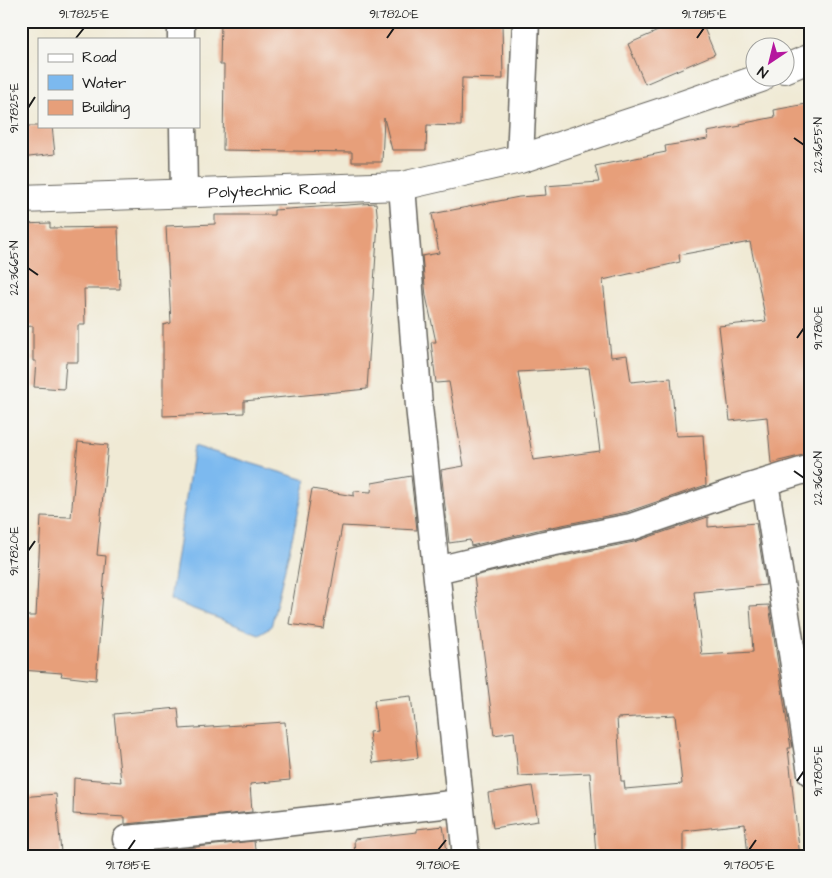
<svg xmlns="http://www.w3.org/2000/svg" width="832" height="878" font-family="'Architects Daughter',sans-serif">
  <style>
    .water { fill: #7cb9ef; stroke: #4c6a86 }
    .building { fill: #e79f7a; fill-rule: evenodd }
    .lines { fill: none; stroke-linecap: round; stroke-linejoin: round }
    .minor-casing { stroke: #66645d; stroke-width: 29 }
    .tertiary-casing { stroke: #66645d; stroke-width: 30 }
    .minor { stroke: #fff; stroke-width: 26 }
    .tertiary { stroke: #fff; stroke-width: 28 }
    .ticks { fill: none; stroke: #1c1c1c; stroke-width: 2 }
    .labels { text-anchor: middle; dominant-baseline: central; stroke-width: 4.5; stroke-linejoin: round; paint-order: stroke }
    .street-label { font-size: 16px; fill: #1c1c1c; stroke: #f6f6f2 }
    .neatline { fill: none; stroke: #1c1c1c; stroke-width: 2 }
    .ticks-label { font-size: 12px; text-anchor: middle; fill: #1c1c1c }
  </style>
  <rect width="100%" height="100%" fill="#f6f6f2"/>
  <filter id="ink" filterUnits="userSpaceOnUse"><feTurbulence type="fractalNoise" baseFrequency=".02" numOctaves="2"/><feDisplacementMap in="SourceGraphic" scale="10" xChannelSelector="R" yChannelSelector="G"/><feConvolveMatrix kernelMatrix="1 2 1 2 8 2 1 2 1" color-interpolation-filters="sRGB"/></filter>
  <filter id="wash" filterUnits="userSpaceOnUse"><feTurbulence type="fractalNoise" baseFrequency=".0096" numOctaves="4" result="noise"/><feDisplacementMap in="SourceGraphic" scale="20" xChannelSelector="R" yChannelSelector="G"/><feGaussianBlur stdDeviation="1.12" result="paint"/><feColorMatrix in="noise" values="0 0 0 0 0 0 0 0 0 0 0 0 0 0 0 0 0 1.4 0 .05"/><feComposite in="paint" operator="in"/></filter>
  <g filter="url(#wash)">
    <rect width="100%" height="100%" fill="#f0ead5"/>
    <path class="water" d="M 194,446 L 306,480 L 271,627 L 259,634 L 170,600 Z"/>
    <g id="blocks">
      <path class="building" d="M 221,21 L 502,21 L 503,79 L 462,78 L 461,126 L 427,125 L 426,150 L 392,150 L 384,118 L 382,162 L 352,162 L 352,152 L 223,150 L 224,65 L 220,65 Z
        M 681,21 L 701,21 L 715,54 L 645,84 L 628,44 Z
        M 806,104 L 811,132 L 811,311 L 806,311 L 811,359 L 811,370 L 807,371 L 811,405 L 811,453 L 771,463 L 767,417 L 730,421 L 719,326 L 766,321 L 750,242 L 679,255 L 680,262 L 603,280 L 611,357 L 627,355 L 631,382 L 671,378 L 676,436 L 703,435 L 706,485 L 627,512 L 542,529 L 471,546 L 470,540 L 449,543 L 441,470 L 464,466 L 449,382 L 436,383 L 431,342 L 436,342 L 426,296 L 422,256 L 439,253 L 432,214 L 519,197 L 546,195 L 545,186 L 599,182 L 595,166 L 666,152 L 665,146 L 708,139 L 707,132 L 741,126 L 740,124 L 775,117 L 774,110 ZM 589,368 L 600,451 L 533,460 L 518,372 Z
        M 21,126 L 52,126 L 55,154 L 21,158 Z
        M 376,203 L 378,223 L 367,389 L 244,401 L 244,413 L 163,416 L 163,325 L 171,323 L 166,226 L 215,224 L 215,215 L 274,215 L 274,210 Z
        M 50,223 L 50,228 L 118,227 L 120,289 L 84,289 L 85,325 L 78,325 L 78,362 L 66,362 L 64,389 L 34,387 L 36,361 L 33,361 L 33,326 L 21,327 L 21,224 Z
        M 78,442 L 108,445 L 97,555 L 106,556 L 96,680 L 61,676 L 62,673 L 21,670 L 24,616 L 36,616 L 41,516 L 71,517 Z
        M 411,476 L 417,530 L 342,526 L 324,629 L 289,624 L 312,489 L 354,496 L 354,491 L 371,492 L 372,483 Z
        M 708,517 L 708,527 L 756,523 L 766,585 L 694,592 L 702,655 L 753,652 L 750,606 L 769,605 L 791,748 L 788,748 L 800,857 L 748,857 L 745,824 L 683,831 L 683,857 L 649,857 L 649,855 L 596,855 L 590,773 L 518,776 L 514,732 L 494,735 L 474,576 L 548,559 L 634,542 ZM 675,715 L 682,784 L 625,789 L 624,781 L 621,781 L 617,718 Z
        M 411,696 L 418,758 L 373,763 L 369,732 L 377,731 L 374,700 Z
        M 178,708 L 180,729 L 285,722 L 290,780 L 250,784 L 252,812 L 125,824 L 125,817 L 73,814 L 74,778 L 121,782 L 114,714 Z
        M 532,786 L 538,821 L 493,828 L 488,793 Z
        M 56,794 L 61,853 L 25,856 L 21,797 Z
        M 443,826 L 448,857 L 355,857 L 354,839 L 417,832 L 417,829 Z
        M 254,841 L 256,857 L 168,857 L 168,850 Z"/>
    </g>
  </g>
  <g filter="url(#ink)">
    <use href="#blocks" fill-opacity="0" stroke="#66645d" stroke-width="1"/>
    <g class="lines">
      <g class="minor-casing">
        <path id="minor" d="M 181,21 L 181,39
          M 183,126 L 184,194
          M 520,159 L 526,21
          M 402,186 L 419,406 L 466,857
          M 765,482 L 811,773
          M 437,570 L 545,544 L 631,527 L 733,492 L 811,468
          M 126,839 L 249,827 L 460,803"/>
      </g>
      <g class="tertiary-casing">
        <g id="tertiary">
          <path d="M 784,69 L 811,58"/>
          <path id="s1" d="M 21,199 L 402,186 L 520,159 L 671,109 L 761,78"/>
        </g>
      </g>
      <use href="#minor" class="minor"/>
      <use href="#tertiary" class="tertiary"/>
    </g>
  </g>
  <path class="ticks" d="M 76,38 L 84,28M 387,38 L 394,28M 697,38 L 704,28M 28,108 L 35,97M 794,138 L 804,145M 28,268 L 38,275M 797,338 L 804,328M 794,471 L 804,478M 28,551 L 35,541M 797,781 L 804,771M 128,850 L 135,840M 438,850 L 446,840M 749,850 L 756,840"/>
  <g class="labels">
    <g class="street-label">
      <text stroke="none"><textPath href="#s1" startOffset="251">Polytechnic Road</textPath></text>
    </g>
  </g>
  <rect width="832" height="878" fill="none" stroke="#f6f6f2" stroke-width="55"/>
  <rect x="38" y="38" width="162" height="90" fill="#f6f6f2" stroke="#9f9f9c"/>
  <rect x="48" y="54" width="25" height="8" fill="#ffffff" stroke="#9f9f9c"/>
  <text x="82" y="62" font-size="15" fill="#1c1c1c">Road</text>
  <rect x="48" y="75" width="25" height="15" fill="#7cb9ef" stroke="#9f9f9c"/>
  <text x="82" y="88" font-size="15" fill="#1c1c1c">Water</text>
  <rect x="48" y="100" width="25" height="15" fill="#e79f7a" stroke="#9f9f9c"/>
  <text x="82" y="112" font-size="15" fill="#1c1c1c">Building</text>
  <g transform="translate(770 62) rotate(215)"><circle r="24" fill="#f6f6f2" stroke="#9f9f9c"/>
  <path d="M0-4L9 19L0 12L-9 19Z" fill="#b5179e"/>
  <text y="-8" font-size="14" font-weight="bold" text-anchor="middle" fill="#1c1c1c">N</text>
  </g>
  <rect x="28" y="28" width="776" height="822" class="neatline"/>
  <g class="ticks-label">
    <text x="84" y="18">91.7825°E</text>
    <text x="394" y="18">91.7820°E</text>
    <text x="704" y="18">91.7815°E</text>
    <text transform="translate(14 108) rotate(-90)" y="4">91.7825°E</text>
    <text transform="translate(818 145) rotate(-90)" y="4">22.3655°N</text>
    <text transform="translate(14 268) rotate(-90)" y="4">22.3665°N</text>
    <text transform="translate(818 328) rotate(-90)" y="4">91.7810°E</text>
    <text transform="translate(818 478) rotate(-90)" y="4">22.3660°N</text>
    <text transform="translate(14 551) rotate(-90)" y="4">91.7820°E</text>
    <text transform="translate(818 771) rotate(-90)" y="4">91.7805°E</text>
    <text x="128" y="869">91.7815°E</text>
    <text x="438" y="869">91.7810°E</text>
    <text x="749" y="869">91.7805°E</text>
  </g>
</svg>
